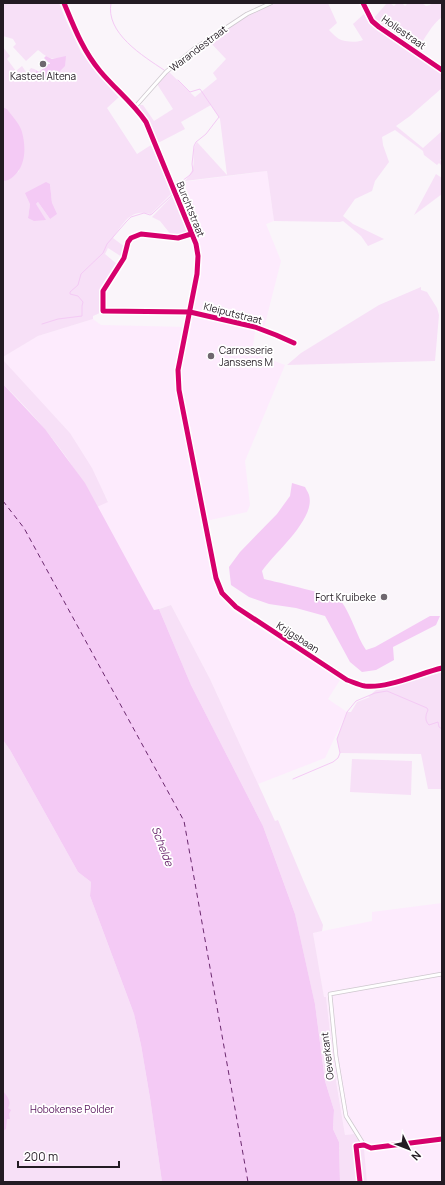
<svg xmlns="http://www.w3.org/2000/svg" width="445" height="1185" font-family="Manrope,sans-serif">
  <style>
    .built { fill: #fdebfd }
    .green { fill: #f7e0f7; fill-rule: evenodd }
    .water { fill: #f4caf5 }
    .lines { fill: none; stroke-linecap: round; stroke-linejoin: round }
    .stream { stroke: #f4caf5; stroke-width: 1 }
    .ferry { stroke: #6b286e; stroke-width: 1; stroke-dasharray: 5 4; stroke-linecap: butt }
    .street-casing { stroke: #cec8ce; stroke-width: 4.5 }
    .secondary-casing { stroke: #cec8ce; stroke-width: 6 }
    .street { stroke: #fefefe; stroke-width: 3 }
    .secondary { stroke: #fefefe; stroke-width: 4.5 }
    .cycleway-casing { stroke: #fff; stroke-width: 8 }
    .cycleway { stroke: #d6006c; stroke-width: 5 }
    .poi-dot { fill: #6e676e; stroke: #fff; stroke-width: 1.5 }
    .labels { text-anchor: middle; dominant-baseline: central; stroke-width: 3.5; stroke-linejoin: round; paint-order: stroke }
    .street-label { font-size: 10px; fill: #231b23; stroke: #fff }
    .poi-label { font-size: 10px; fill: #231b23; stroke: #fff }
    .park-label { font-size: 10px; fill: #57125b; stroke: #fff }
    .water-label { font-size: 11px; font-style: italic; fill: #6b286e; stroke: #fff }
  </style>
  <rect width="100%" height="100%" fill="#faf5fa"/>
  <path class="built" d="M 267,171 L 274,221 L 266,224 L 281,261 L 264,328 L 256,325 L 252,353 L 285,365 L 245,461 L 250,505 L 247,512 L 201,522 L 215,587 L 223,601 L 233,611 L 340,680 L 328,699 L 347,712 L 325,758 L 258,784 L 210,679 L 171,605 L 154,610 L 97,507 L 108,501 L 70,433 L 10,369 L 3,360 L 3,357 L 38,336 L 93,319 L 101,325 L 189,327 L 200,276 L 201,253 L 195,232 L 175,183 Z
    M 442,903 L 442,1182 L 367,1182 L 364,1149 L 354,1134 L 345,1135 L 335,1075 L 326,998 L 324,997 L 313,933 L 372,921 L 372,912 Z"/>
  <path class="green" d="M 3,3 L 59,3 L 65,18 L 81,52 L 101,78 L 119,97 L 107,108 L 137,154 L 151,145 L 189,233 L 180,236 L 172,236 L 160,221 L 152,217 L 172,196 L 171,194 L 151,214 C 149,214 147,213 145,213 C 129,210 120,228 113,238 L 125,247 L 122,257 L 108,248 L 105,254 L 118,265 C 105,282 97,289 102,312 L 93,316 L 93,319 L 38,336 L 3,357 L 3,181 C 10,181 14,175 19,171 L 7,109 L 3,107 L 3,47 L 10,56 L 7,59 L 16,71 L 22,66 L 28,75 L 28,72 L 31,68 L 34,69 L 36,71 L 50,75 L 54,74 L 66,57 C 51,60 49,59 38,50 L 26,61 L 13,47 L 16,44 L 13,39 L 3,36 ZM 50,184 L 52,203 L 50,219 L 38,202 L 36,204 L 28,218 L 30,204 Z
    M 275,3 L 328,3 L 337,23 L 329,30 C 332,33 336,37 339,39 C 345,42 357,43 363,40 L 353,24 L 365,13 C 374,30 385,33 400,43 C 415,52 428,62 442,72 L 442,88 L 410,116 L 396,126 L 423,148 L 442,131 L 442,136 L 441,138 L 442,139 L 442,158 L 440,160 L 442,161 L 442,166 L 439,163 L 437,165 L 424,155 L 423,151 L 395,130 L 382,137 L 383,145 L 389,162 L 375,181 L 372,191 L 355,199 L 343,216 L 353,224 L 384,239 L 368,246 L 361,236 L 343,221 L 340,222 L 274,221 L 267,171 L 185,181 C 188,177 192,172 193,167 C 195,159 191,151 197,142 L 227,175 L 220,119 L 211,105 L 181,122 L 185,129 L 158,143 L 150,123 L 140,110 L 140,105 L 143,105 L 154,121 L 173,109 L 157,84 L 168,71 L 195,97 L 217,79 L 213,73 L 226,59 L 209,41 L 252,12 Z
    M 387,3 L 390,3 L 394,6 L 397,3 L 402,3 L 405,6 L 408,3 L 422,3 L 426,6 L 430,5 L 432,3 L 442,3 L 442,17 C 431,25 425,39 417,50 L 378,24 L 373,19 Z
    M 436,174 L 442,178 L 442,194 L 414,215 Z
    M 421,287 L 421,290 L 427,292 L 437,308 L 439,315 L 435,361 L 287,365 L 301,353 L 379,305 Z
    M 3,360 L 70,433 L 92,468 L 108,502 L 97,507 C 73,461 40,420 3,384 Z
    M 171,605 L 210,679 L 275,821 L 278,820 L 304,882 L 323,925 L 322,931 L 313,933 L 324,997 L 326,997 L 335,1075 L 345,1135 L 354,1134 L 364,1148 L 367,1182 L 340,1182 L 339,1142 L 333,1129 L 334,1110 L 325,1081 L 315,1004 L 295,914 L 263,826 L 191,685 L 159,609 Z
    M 442,672 L 442,789 L 428,789 L 421,754 L 340,753 L 337,739 L 347,712 L 351,712 L 357,702 L 370,697 L 368,697 L 376,690 L 387,688 Z
    M 3,740 L 10,750 L 78,872 L 91,882 L 90,896 L 134,1014 L 141,1045 L 150,1098 L 162,1182 L 3,1182 Z
    M 352,759 L 412,761 L 411,795 L 350,792 Z"/>
  <path class="water" d="M 46,56 L 52,59 L 66,56 L 65,66 L 55,76 L 54,74 L 50,75 L 48,79 L 43,81 L 36,77 L 36,71 L 34,69 L 39,72 L 48,64 L 50,64 L 50,63 L 48,62 L 44,58 Z
    M 3,107 L 7,109 C 12,116 20,124 22,132 C 26,147 26,165 14,176 C 11,179 7,181 3,181 Z
    M 46,182 L 50,184 L 52,203 L 57,214 L 50,219 L 38,202 L 36,204 L 46,220 L 34,221 L 28,218 L 30,204 L 25,193 Z
    M 3,384 L 45,429 L 85,483 L 154,610 L 159,609 L 191,685 L 263,826 L 295,914 L 315,1004 L 325,1081 L 334,1110 L 333,1129 L 339,1142 L 340,1182 L 162,1182 L 150,1098 L 141,1045 L 134,1014 L 90,896 L 91,882 L 78,872 L 10,750 L 3,740 Z
    M 292,483 L 305,487 C 306,489 308,492 309,495 C 316,519 275,552 262,571 L 264,579 C 276,582 335,595 341,601 C 352,616 356,635 366,650 L 375,647 L 430,616 L 440,616 L 436,625 L 393,647 L 394,660 L 376,670 L 362,672 L 350,662 L 325,616 L 296,608 L 269,604 L 249,597 L 231,585 L 229,567 L 240,552 L 277,514 L 290,496 Z
    M 3,1091 C 7,1096 12,1101 8,1108 L 11,1110 L 9,1114 L 10,1119 L 7,1119 L 6,1129 L 3,1131 Z"/>
  <g class="lines">
    <path class="stream" d="M 111,3 C 105,33 143,56 164,70
      M 178,80 L 190,92 L 200,89 L 219,117 L 206,134 L 196,142 L 194,146 L 192,164 L 193,171 L 190,175 L 178,184 L 180,190
      M 42,324 L 58,319 L 82,316 L 82,306 L 83,302 L 78,296 L 70,294 L 70,292 L 78,285 L 81,274 L 103,253 L 107,244 L 126,222 L 131,217 L 144,213 L 150,215 L 152,214 L 173,194
      M 293,779 L 333,762 L 338,758 L 340,753 L 337,739 L 347,712 L 356,701 L 375,693 L 387,691 L 427,708 L 428,710 C 425,716 425,721 429,725 L 438,722 L 439,727 L 442,729"/>
    <path class="ferry" d="M 3,501 L 24,528 L 184,821 L 248,1182"/>
    <g class="street-casing">
      <path id="street" d="M 363,3 L 372,21 L 379,27 L 442,70
        M 135,107 L 166,72 L 194,49 L 247,14 L 271,3
        M 191,234 L 178,238 L 141,234 L 131,238 L 128,242 L 124,258 L 103,291 L 103,311 L 190,312 L 255,327 L 276,335 L 294,343
        M 364,1145 L 346,1116 L 336,1056 L 330,994 L 442,974"/>
    </g>
    <g class="secondary-casing">
      <path id="secondary" d="M 64,3 C 74,27 83,51 100,71 C 115,89 133,103 146,122 L 196,244 L 198,256 L 197,274 L 178,370 L 179,390 L 216,578 L 222,593 L 236,607 L 347,680 C 353,682 359,685 365,686 C 387,689 420,673 442,668"/>
    </g>
    <use href="#street" class="street"/>
    <use href="#secondary" class="secondary"/>
    <g class="cycleway-casing">
      <path id="cycleway" d="M 64,3 C 74,27 83,51 100,71 C 115,89 133,103 146,122 L 196,244 L 198,256 L 197,274 L 178,370 L 179,390 L 216,578 L 222,593 L 236,607 L 347,680 C 353,682 359,685 365,686 C 387,689 420,673 442,668
        M 363,3 L 372,21 L 379,27 L 442,70
        M 191,234 L 178,238 L 141,234 L 131,238 L 128,242 L 124,258 L 103,291 L 103,311 L 190,312 L 255,327 L 276,335 L 294,343
        M 360,1182 L 356,1146 L 364,1145 L 371,1148 L 442,1139"/>
    </g>
    <use href="#cycleway" class="cycleway"/>
  </g>
  <g class="poi-dot">
    <circle cx="43" cy="64" r="4"/>
    <circle cx="211" cy="356" r="4"/>
    <circle cx="384" cy="597" r="4"/>
  </g>
  <g class="labels">
    <g class="street-label">
      <text transform="translate(404 32) rotate(35)">Hollestraat</text>
      <text transform="translate(198 48) rotate(-37)">Warandestraat</text>
      <text transform="translate(191 209) rotate(68)">Burchtstraat</text>
      <text transform="translate(233 313) rotate(14)">Kleiputstraat</text>
      <text transform="translate(298 637) rotate(33)">Krijgsbaan</text>
      <text transform="translate(327 1056) rotate(-97)">Oeverkant</text>
    </g>
    <g class="poi-label">
      <text x="43" y="76">Kasteel Altena</text>
      <text x="219" y="350" text-anchor="start">Carrosserie<tspan x="219" dy="12">Janssens M</tspan></text>
      <text x="376" y="597" text-anchor="end">Fort Kruibeke</text>
    </g>
    <g class="park-label">
      <text x="72" y="1109">Hobokense Polder</text>
    </g>
    <g class="water-label">
      <text transform="translate(163 846) rotate(69)">Schelde</text>
    </g>
  </g>
  <rect width="445" height="1185" fill="none" stroke="#231b23" stroke-width="8"/>
  <g transform="translate(409 1149) rotate(133)" stroke="#ffffff" stroke-width="3" paint-order="stroke">
  <path d="M0-3L7 15L0 10L-7 15Z" fill="#231b23"/>
  <text y="-6" font-size="11" font-weight="bold" text-anchor="middle" fill="#231b23">N</text>
  </g>
  <path d="M18 1161v6h101v-6" fill="none" stroke="#231b23" stroke-width="2"/>
  <text x="24" y="1161" font-size="12" fill="#231b23" stroke="#ffffff" stroke-width="3" paint-order="stroke">200 m</text>
</svg>
